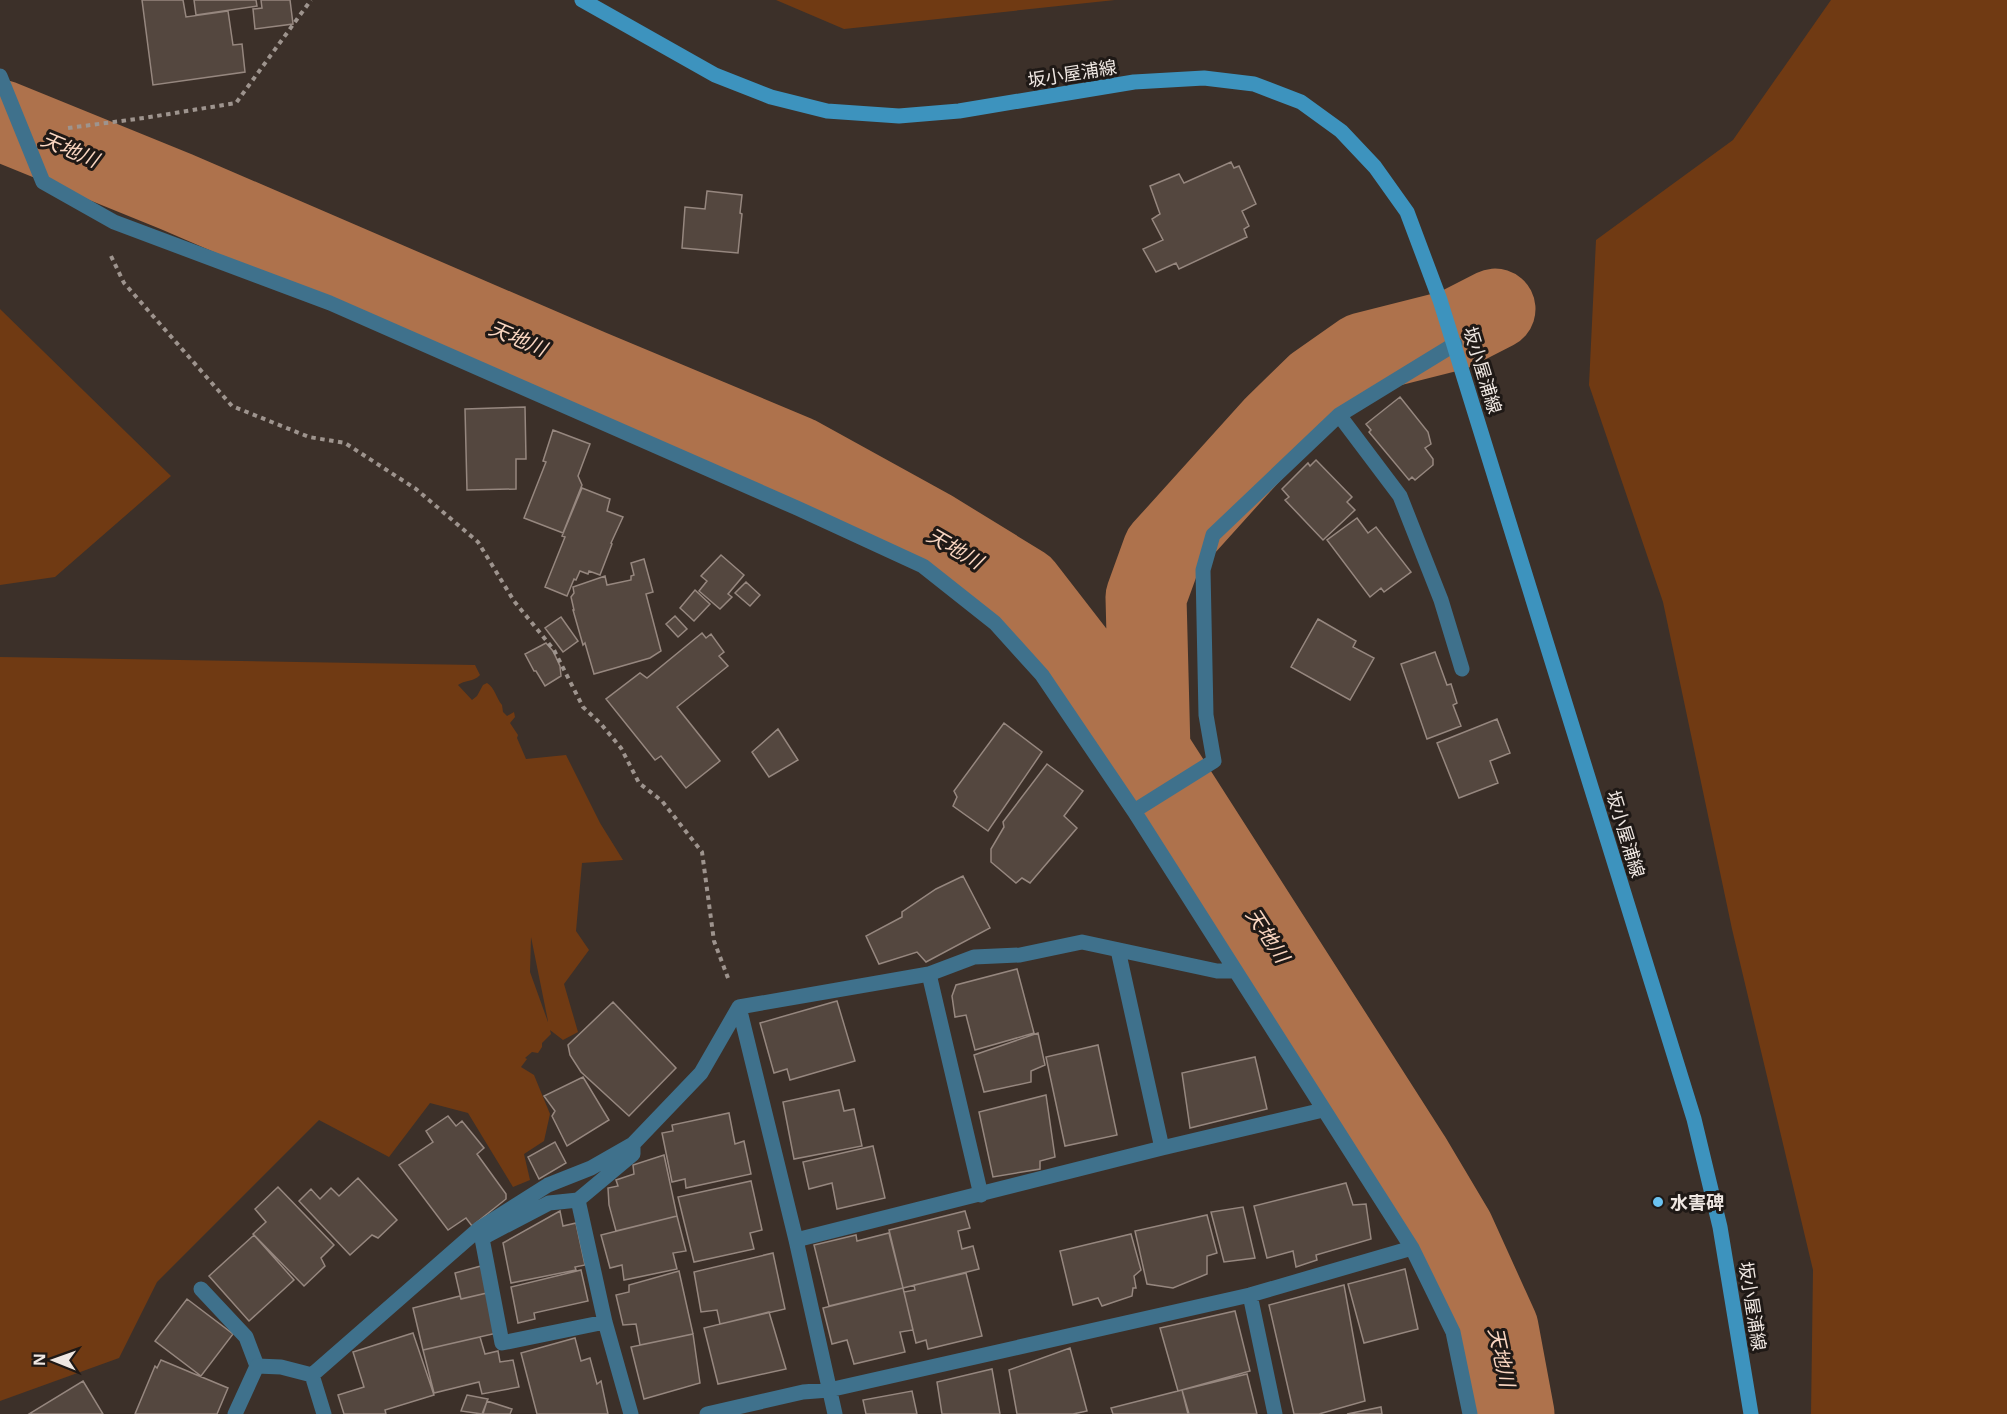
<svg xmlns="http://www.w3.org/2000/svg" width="2007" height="1414" font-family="'Noto Sans','Noto Sans JP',sans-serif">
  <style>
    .green { fill: #703a13; fill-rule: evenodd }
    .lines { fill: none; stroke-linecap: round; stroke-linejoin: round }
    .river { stroke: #ae724c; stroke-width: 81 }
    .building { fill: #54473f; stroke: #96877f; stroke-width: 1.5 }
    .path { stroke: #9e948e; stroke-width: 4; stroke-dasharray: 4.5 4.5; stroke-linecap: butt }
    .service { stroke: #3f718c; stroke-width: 15 }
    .minor { stroke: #3f718c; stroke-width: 15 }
    .secondary { stroke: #3d93be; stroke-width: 15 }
    .poi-dot { fill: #6bc3f2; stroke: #1f1916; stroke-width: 2 }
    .labels { text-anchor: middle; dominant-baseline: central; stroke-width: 6; stroke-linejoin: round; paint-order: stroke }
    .street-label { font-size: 18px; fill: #efe7e2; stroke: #1f1916 }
    .poi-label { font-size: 18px; font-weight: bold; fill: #efe7e2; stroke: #1f1916; text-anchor: start }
    .water-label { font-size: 20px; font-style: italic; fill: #fad6c1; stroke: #1f1916 }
  </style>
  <rect width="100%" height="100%" fill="#3c3029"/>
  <path class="green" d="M 776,0 L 1115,0 L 844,29 Z
    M 1831,0 L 2007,0 L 2007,1414 L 1811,1414 L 1813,1270 L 1732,929 L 1663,602 L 1589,385 L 1596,240 L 1733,140 Z
    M 0,309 L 171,476 L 55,577 L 0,585 Z
    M 0,657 L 475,665 L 480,675 C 474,682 464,680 458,685 L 472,700 L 477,696 L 483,685 L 487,683 C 495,688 496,698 502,705 L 503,712 L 507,716 L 514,712 L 515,717 L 510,723 L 518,735 L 517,738 L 526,759 L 566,755 L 600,823 L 623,860 L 582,863 L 576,931 L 589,950 L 564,984 L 578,1032 L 563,1040 L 550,1030 L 551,1034 L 542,1043 L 542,1047 L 538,1053 L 532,1052 L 525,1058 L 527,1059 L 521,1067 L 534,1075 L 550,1114 L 544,1141 L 524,1154 L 530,1180 L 513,1187 L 468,1113 L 430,1103 L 389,1157 L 319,1120 L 157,1282 L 119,1358 L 0,1401 ZM 531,937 L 548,1021 L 548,1022 L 530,972 Z"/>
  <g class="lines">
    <path class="river" d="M 0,120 L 177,192 L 590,370 L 796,456 L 932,531 L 1023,587 L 1150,751 L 1410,1157 L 1454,1231 L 1498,1328 L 1514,1414
      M 1150,751 L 1146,597 L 1163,550 L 1275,426 L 1316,386 L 1363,353 L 1454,330 L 1495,309"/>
  </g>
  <path class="building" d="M 142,0 L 183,0 L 186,17 L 228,11 L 233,45 L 242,44 L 245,72 L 153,85 Z
    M 194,0 L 256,0 L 257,6 L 196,15 Z
    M 261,0 L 290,0 L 293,24 L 255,29 L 253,9 L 262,8 Z
    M 1231,162 L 1234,168 L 1239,166 L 1256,204 L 1242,211 L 1249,226 L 1244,229 L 1247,237 L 1179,269 L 1176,263 L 1156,272 L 1143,249 L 1163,240 L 1152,219 L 1160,214 L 1150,186 L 1179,174 L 1184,183 Z
    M 707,191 L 742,195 L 740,213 L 742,214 L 738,253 L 682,248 L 685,207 L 705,209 Z
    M 1400,397 L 1428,432 L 1431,444 L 1425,448 L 1433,459 L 1433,465 L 1415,480 L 1412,477 L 1409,480 L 1369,432 L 1371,430 L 1366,424 Z
    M 525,407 L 526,459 L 516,459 L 516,489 L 467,490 L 465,409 Z
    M 553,430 L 590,444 L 578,476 L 582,485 L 563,533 L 524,518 L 546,462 L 543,461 Z
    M 1316,460 L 1352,497 L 1347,502 L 1355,510 L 1323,540 L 1285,500 L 1289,497 L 1282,489 L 1308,463 L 1310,466 Z
    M 582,488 L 610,499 L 607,511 L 623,517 L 611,543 L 612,544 L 600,575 L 589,571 L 588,574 L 580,571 L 576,580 L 574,579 L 567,596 L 545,587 L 565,537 L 562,536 Z
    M 1357,518 L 1368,533 L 1376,527 L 1411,572 L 1384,592 L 1381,588 L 1370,597 L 1327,540 Z
    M 721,555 L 744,575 L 728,594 L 732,597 L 720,609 L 699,591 L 707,581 L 701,576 Z
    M 644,559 L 653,592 L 646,594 L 661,651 L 650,658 L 594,674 L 585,643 L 583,645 L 573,610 L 574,610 L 571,597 L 574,593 L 573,587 L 605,576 L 607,585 L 631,580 L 631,576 L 634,575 L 631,563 Z
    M 746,582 L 760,595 L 750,606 L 735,593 Z
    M 695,590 L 710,604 L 694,621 L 680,608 Z
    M 675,616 L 687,629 L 678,637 L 666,624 Z
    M 561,617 L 578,641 L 563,652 L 545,628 Z
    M 1318,619 L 1356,641 L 1353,647 L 1374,658 L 1350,700 L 1291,667 Z
    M 702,633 L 706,638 L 711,634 L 724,652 L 719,656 L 728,666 L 677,707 L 720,761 L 686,788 L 661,756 L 655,760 L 606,699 L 640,673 L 647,678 Z
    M 546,643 L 553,651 L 560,666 L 561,676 L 545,686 L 536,671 L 534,671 L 525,654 Z
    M 1435,652 L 1447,685 L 1451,684 L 1457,703 L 1453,705 L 1461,726 L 1427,739 L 1401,664 Z
    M 1497,719 L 1510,753 L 1490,761 L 1498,783 L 1459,798 L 1437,743 Z
    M 1004,723 L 1042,752 L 988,831 L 953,806 L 957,797 L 954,791 Z
    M 778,729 L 798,760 L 769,777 L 752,752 Z
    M 1047,764 L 1083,791 L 1064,816 L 1077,828 L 1030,883 L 1022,878 L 1016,883 L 991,862 L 991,849 L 1004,827 L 1003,822 Z
    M 963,876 L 990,928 L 926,962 L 917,952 L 879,964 L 866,936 L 902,917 L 902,912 L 936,889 Z
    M 1017,969 L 1034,1033 L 975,1050 L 966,1015 L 955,1017 L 952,996 L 956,985 Z
    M 837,1001 L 855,1061 L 790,1080 L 787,1069 L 774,1073 L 760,1023 Z
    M 613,1002 L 676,1068 L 629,1116 L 581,1072 L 570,1055 L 568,1045 Z
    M 1038,1033 L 1045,1065 L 1031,1071 L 1031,1082 L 984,1092 L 974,1055 Z
    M 1098,1045 L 1117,1135 L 1065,1146 L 1046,1057 Z
    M 1255,1057 L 1267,1109 L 1190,1128 L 1182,1073 Z
    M 583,1077 L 609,1120 L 567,1146 L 552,1116 L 555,1111 L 544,1096 Z
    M 839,1090 L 844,1111 L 854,1109 L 862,1146 L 794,1159 L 783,1102 Z
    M 1046,1095 L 1055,1157 L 1040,1161 L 1040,1169 L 993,1177 L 979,1112 Z
    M 729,1113 L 735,1144 L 744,1141 L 751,1174 L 686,1188 L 685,1179 L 672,1182 L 662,1133 L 673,1131 L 672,1125 Z
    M 448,1116 L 456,1126 L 462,1121 L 484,1148 L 477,1154 L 506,1194 L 506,1199 L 472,1226 L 466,1218 L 448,1230 L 399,1165 L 433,1142 L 426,1131 Z
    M 555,1142 L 566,1163 L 539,1179 L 528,1157 Z
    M 873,1146 L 885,1198 L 837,1209 L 832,1183 L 809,1189 L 803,1162 Z
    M 664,1155 L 677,1216 L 616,1231 L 609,1205 L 608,1188 L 618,1186 L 616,1180 L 634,1174 L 633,1165 Z
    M 358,1178 L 397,1220 L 378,1238 L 372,1235 L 350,1255 L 299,1201 L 311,1189 L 320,1199 L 331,1188 L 339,1196 Z
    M 751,1181 L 762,1230 L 750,1233 L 754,1249 L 694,1262 L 678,1197 Z
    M 1346,1183 L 1353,1205 L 1366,1204 L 1371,1239 L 1316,1255 L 1317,1260 L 1296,1267 L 1293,1251 L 1267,1258 L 1254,1206 Z
    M 278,1187 L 334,1245 L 321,1258 L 325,1266 L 304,1286 L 253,1234 L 266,1222 L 255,1209 Z
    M 1243,1207 L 1255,1258 L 1224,1262 L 1211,1212 Z
    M 560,1211 L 563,1226 L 576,1223 L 585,1265 L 575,1267 L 576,1270 L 511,1283 L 503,1243 Z
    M 965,1211 L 970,1228 L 958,1231 L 962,1249 L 973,1246 L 979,1269 L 903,1288 L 889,1230 Z
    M 1207,1215 L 1217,1253 L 1207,1256 L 1207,1274 L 1173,1288 L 1147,1284 L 1135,1231 Z
    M 677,1216 L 686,1251 L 673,1253 L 677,1269 L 624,1280 L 622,1265 L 610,1268 L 601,1235 Z
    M 889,1233 L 903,1288 L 829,1306 L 814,1245 L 856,1235 L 857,1241 Z
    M 1131,1234 L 1141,1270 L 1134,1276 L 1136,1288 L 1133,1288 L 1132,1296 L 1102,1306 L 1098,1298 L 1073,1305 L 1060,1251 Z
    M 254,1235 L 294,1280 L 249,1321 L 209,1276 Z
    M 773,1253 L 785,1309 L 720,1324 L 717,1310 L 701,1312 L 694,1272 Z
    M 481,1266 L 487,1293 L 461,1299 L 455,1273 Z
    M 1405,1269 L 1418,1329 L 1364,1343 L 1348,1284 Z
    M 581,1270 L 588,1301 L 534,1313 L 535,1319 L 518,1323 L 511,1287 Z
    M 679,1271 L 693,1334 L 640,1345 L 636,1324 L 623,1325 L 616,1295 L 629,1292 L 629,1285 Z
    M 966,1273 L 982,1336 L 928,1349 L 926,1340 L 916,1343 L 904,1292 L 915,1290 L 914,1285 Z
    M 1344,1285 L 1365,1401 L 1319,1414 L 1294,1414 L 1269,1305 Z
    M 903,1288 L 913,1330 L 900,1332 L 905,1352 L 854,1364 L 847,1340 L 832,1344 L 823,1308 Z
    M 487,1293 L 497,1333 L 423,1350 L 413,1308 L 460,1296 L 461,1299 Z
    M 187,1299 L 233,1334 L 201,1376 L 155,1341 Z
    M 1235,1311 L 1250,1371 L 1178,1391 L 1160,1328 Z
    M 769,1312 L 786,1369 L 718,1384 L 704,1328 Z
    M 413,1333 L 434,1395 L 385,1410 L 386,1414 L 344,1414 L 338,1395 L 364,1387 L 353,1352 Z
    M 693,1334 L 700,1383 L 644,1399 L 631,1347 Z
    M 480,1337 L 485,1354 L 498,1351 L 500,1362 L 513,1360 L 519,1387 L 482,1394 L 479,1382 L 434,1393 L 423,1350 Z
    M 575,1338 L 581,1361 L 590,1358 L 597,1384 L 601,1381 L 608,1414 L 537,1414 L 521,1353 Z
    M 1070,1348 L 1087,1411 L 1073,1414 L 1017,1414 L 1009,1370 Z
    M 161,1360 L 228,1388 L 217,1414 L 135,1414 L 155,1366 L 157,1368 Z
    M 992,1369 L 1000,1414 L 942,1414 L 937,1382 Z
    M 1247,1374 L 1257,1414 L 1189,1414 L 1182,1390 Z
    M 83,1381 L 103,1414 L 29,1414 Z
    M 1182,1390 L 1188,1414 L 1113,1414 L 1111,1408 Z
    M 912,1391 L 917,1414 L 866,1414 L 863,1400 Z
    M 467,1395 L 488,1399 L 482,1414 L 461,1411 Z
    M 487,1401 L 512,1409 L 510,1414 L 483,1414 Z
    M 1381,1407 L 1382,1414 L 1347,1414 Z"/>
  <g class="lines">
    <path class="path" d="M 68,128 L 144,118 L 236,103 L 311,0
      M 111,256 L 124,283 L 232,406 L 309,437 L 345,443 L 416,489 L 478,542 L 514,601 L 554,650 L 583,707 L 601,724 L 621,748 L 639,783 L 662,801 L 702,852 L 714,941 L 728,978"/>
    <path class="service" d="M 201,1289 L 246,1337 L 257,1366"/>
    <path class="minor" d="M 0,76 L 43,182 L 114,222 L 330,303 L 797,508 L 923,566 L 995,623 L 1042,675 L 1134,811 L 1412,1248 L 1453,1332 L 1470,1414
      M 1339,415 L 1400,496 L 1441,600 L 1462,669
      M 1134,811 L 1214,761 L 1206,715 L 1203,570 L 1213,535 L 1339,415 L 1455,344
      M 1118,950 L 1162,1148
      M 929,974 L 981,1195
      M 739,1007 L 796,1240 L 835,1414
      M 480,1228 L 502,1343 L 605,1322
      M 482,1238 L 549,1203 L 578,1200
      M 796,1240 L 1162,1148 L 1323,1110
      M 1250,1295 L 1275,1414
      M 235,1414 L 257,1366 L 281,1367 L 312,1375
      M 324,1414 L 312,1375 L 480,1228 L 548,1185 L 591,1168 L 633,1144 L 701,1073 L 739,1007 L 929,974 L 974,957 L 1020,955 L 1082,942 L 1217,971 L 1235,971
      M 631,1414 L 605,1322 L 578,1200 L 633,1154 L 633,1146
      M 707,1414 L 803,1392 L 829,1390 L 1250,1295 L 1412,1248"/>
    <path class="secondary" d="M 582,0 L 715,75 L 771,97 L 827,111 L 899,116 L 959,111 L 1134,82 L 1204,78 L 1254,84 L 1301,102 L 1341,131 L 1375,167 L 1407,212 L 1440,300 L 1694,1119 L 1720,1227 L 1751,1414"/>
  </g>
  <circle class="poi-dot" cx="1658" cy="1202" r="6"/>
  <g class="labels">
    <g class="street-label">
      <text transform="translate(1072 73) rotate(-9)">坂小屋浦線</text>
      <text transform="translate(1483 370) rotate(73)">坂小屋浦線</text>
      <text transform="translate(1626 834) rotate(73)">坂小屋浦線</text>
      <text transform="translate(1753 1306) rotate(81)">坂小屋浦線</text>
    </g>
    <g class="poi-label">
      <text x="1670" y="1202">水害碑</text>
    </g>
    <g class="water-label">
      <text transform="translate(70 149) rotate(23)">天地川</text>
      <text transform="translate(518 338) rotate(23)">天地川</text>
      <text transform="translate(955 548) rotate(30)">天地川</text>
      <text transform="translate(1268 935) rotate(57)">天地川</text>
      <text transform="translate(1502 1357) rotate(78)">天地川</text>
    </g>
  </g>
  <g transform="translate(54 1360) rotate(271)" stroke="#1f1916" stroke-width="4.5" paint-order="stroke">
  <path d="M0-4.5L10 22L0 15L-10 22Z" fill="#efe7e2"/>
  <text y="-9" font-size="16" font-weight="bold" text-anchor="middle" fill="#efe7e2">N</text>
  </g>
</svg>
